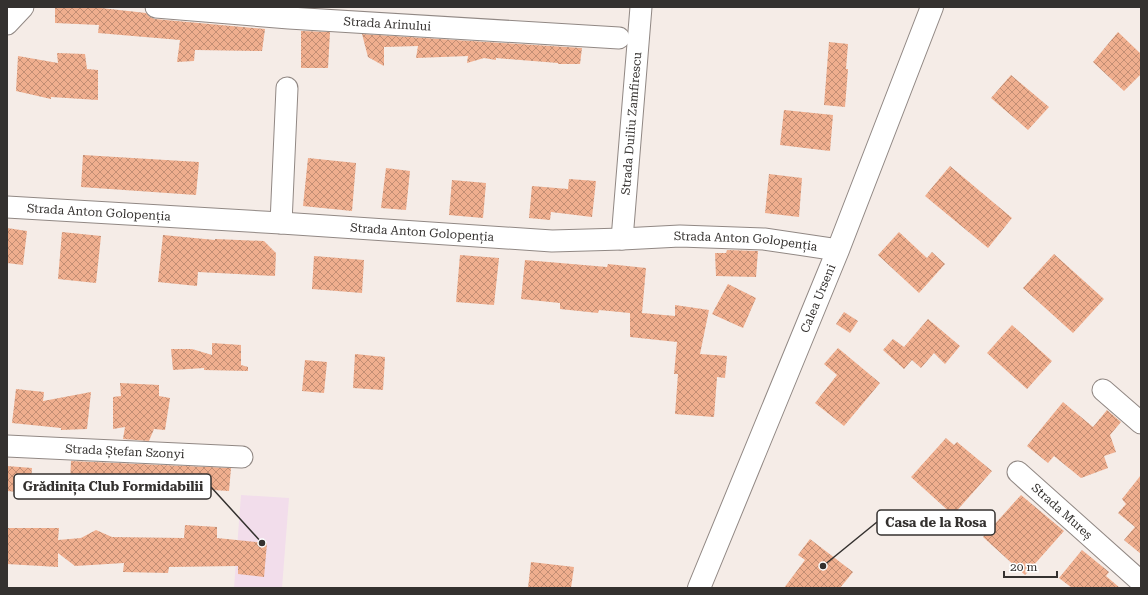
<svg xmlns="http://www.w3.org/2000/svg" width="1148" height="595" font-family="'Roboto Serif',serif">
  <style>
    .education { fill: #f2ddeb }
    .building { fill: url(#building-cross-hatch) }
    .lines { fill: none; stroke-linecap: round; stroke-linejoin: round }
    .street-casing { stroke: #918884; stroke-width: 23 }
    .secondary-casing { stroke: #918884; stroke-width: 24 }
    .street { stroke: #fff; stroke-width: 21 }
    .secondary { stroke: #fff; stroke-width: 22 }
    .labels { text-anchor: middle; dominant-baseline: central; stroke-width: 3; stroke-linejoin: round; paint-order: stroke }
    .street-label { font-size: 12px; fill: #34312f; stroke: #fff }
    .leader { fill: none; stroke: #34312f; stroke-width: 1.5 }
    .callout-dot { fill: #34312f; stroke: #fff; stroke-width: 1.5 }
    .callout { fill: #fff; stroke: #34312f; stroke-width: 1.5 }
    .callout-label { font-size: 13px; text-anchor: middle; font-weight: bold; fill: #34312f }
  </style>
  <defs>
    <pattern id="building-cross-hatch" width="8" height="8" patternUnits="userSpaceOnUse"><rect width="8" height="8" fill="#efae8e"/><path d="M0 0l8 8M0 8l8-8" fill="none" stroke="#c28e74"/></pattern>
  </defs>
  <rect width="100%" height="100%" fill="#f5ece7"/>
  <path class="education" d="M 241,495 L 289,498 L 282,588 L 234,588 Z"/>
  <path class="building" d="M 55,7 L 101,8 L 146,13 L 150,17 L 155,19 L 265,29 L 262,51 L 195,50 L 194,61 L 177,62 L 180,40 L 98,33 L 99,25 L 55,23 Z
    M 301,31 L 330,32 L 328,68 L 301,68 Z
    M 1118,32 L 1141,54 L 1141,74 L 1124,91 L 1093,62 Z
    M 362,34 L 582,48 L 580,64 L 558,64 L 558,63 L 496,58 L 496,60 L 484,58 L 467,63 L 468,56 L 416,58 L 418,46 L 384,47 L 384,66 L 368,57 Z
    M 829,42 L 848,44 L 846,69 L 848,69 L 845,107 L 824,105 Z
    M 57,53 L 85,54 L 87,69 L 98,70 L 98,100 L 51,97 L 51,99 L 16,91 L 18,56 L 58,63 Z
    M 1011,75 L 1049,107 L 1028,130 L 991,98 Z
    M 784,110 L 833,115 L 830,151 L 780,145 Z
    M 83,155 L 199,162 L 196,195 L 81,187 Z
    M 308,158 L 356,163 L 352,211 L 303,206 Z
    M 950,166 L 1012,218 L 988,248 L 925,196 Z
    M 386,168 L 410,171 L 406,210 L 381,208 Z
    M 769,174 L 802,178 L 799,217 L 765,213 Z
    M 569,179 L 596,181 L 592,217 L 551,212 L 550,220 L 529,218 L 532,186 L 568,189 Z
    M 452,180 L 486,183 L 483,218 L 449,215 Z
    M 7,228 L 27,231 L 23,265 L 7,263 Z
    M 62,232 L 101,236 L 96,283 L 58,279 Z
    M 899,232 L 927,258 L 932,252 L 945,264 L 919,293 L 878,255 Z
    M 163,235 L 215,240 L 215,239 L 264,241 L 276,253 L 275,276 L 198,272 L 197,286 L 158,282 Z
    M 727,250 L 758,251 L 756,277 L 716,276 L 715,253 L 726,253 Z
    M 1054,254 L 1104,299 L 1073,333 L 1023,288 Z
    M 460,255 L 499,258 L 494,305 L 456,302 Z
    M 314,256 L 364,260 L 362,293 L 312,289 Z
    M 525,260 L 607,267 L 608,264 L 646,268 L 642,313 L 675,316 L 675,305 L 709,310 L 700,354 L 727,356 L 725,378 L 717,377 L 714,417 L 675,414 L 678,374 L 674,374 L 677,342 L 630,337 L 630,313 L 599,310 L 598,313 L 560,309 L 560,303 L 521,299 Z
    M 728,284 L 756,298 L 743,328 L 712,314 Z
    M 844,312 L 858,321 L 850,333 L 836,324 Z
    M 928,319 L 960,346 L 945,364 L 934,353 L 921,368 L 912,360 L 904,369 L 883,350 L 893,339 L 904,347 Z
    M 1012,325 L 1052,361 L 1027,389 L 987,353 Z
    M 212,343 L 241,345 L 241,365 L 248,367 L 248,371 L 204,370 L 204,368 L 173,370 L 171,349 L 192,349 L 212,355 Z
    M 838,348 L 880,383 L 844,426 L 815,403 L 837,375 L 824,364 Z
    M 355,354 L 385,357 L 383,390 L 353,388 Z
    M 305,360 L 327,362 L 324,393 L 302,391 Z
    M 120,383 L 159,385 L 159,396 L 170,398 L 165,430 L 154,429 L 149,441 L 123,439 L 125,427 L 113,429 L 113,397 L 121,396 Z
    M 16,389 L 44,392 L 43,401 L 91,392 L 87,429 L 61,430 L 61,428 L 12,423 Z
    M 1063,402 L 1093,427 L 1107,410 L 1121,422 L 1110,435 L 1116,452 L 1104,456 L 1108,468 L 1081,478 L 1054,456 L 1048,463 L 1027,446 Z
    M 946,438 L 954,445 L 957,442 L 992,471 L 953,515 L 911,477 Z
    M 71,461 L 231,468 L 229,491 L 70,481 Z
    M 7,466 L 32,468 L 30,493 L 7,491 Z
    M 1141,475 L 1141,554 L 1124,540 L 1135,527 L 1118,513 L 1126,504 L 1122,499 Z
    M 1021,495 L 1064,531 L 1025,575 L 983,537 Z
    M 185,525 L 217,527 L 217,538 L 267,543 L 264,577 L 238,574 L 238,566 L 169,567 L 168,573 L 123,572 L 124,563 L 75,566 L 58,553 L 58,567 L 7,564 L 7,528 L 59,528 L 58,540 L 81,538 L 96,530 L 112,537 L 184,538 Z
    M 810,539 L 853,572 L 840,588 L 784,588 L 805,560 L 798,555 Z
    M 1082,550 L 1109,572 L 1106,576 L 1120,588 L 1072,588 L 1059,578 Z
    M 531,562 L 574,567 L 571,588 L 528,588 Z"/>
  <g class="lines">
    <g class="street-casing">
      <g id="street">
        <path id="s1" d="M 156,7 L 289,18 L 619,38"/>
        <path d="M 7,24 L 23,7"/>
        <path id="s2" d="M 7,207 L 281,223 L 552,241 L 622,239 L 680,236 L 764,239 L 838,250"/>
        <path d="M 281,223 L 287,88"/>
        <path id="s3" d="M 622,239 L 641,7"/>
        <path d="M 1103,390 L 1141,423"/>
        <path id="s4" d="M 7,446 L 242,457"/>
        <path id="s5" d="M 1018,472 L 1141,582"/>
      </g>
    </g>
    <g class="secondary-casing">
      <g id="secondary">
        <path id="s6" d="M 699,588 L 838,250 L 932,7"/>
      </g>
    </g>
    <use href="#street" class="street"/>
    <use href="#secondary" class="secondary"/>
  </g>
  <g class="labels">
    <g class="street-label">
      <text stroke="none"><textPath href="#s1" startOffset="232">Strada Arinului</textPath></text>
      <text stroke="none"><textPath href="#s3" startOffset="116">Strada Duiliu Zamfirescu</textPath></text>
      <text stroke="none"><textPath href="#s2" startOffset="92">Strada Anton Golopenția</textPath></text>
      <text stroke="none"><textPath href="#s2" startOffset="416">Strada Anton Golopenția</textPath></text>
      <text stroke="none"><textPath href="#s2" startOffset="740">Strada Anton Golopenția</textPath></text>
      <text stroke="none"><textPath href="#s6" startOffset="313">Calea Urseni</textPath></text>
      <text stroke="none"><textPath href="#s4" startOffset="118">Strada Ștefan Szonyi</textPath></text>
      <text stroke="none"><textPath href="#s5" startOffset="59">Strada Mureș</textPath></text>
    </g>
  </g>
  <path class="leader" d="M262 543L211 487M823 566L877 522"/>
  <g class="callout-dot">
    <circle cx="262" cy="543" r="4"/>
    <circle cx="823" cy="566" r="4"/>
  </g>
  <g class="callout">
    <rect x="14" y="474" width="197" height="25" rx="4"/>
    <rect x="877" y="510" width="118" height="25" rx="4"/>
  </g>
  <g class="callout-label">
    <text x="113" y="491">Grădinița Club Formidabilii</text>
    <text x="936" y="527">Casa de la Rosa</text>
  </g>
  <rect width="1148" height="595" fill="none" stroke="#34312f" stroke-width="16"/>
  <path d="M1004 571v6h53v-6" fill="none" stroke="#34312f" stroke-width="2"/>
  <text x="1010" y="571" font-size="12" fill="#34312f" stroke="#ffffff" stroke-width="3" paint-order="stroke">20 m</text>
</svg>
